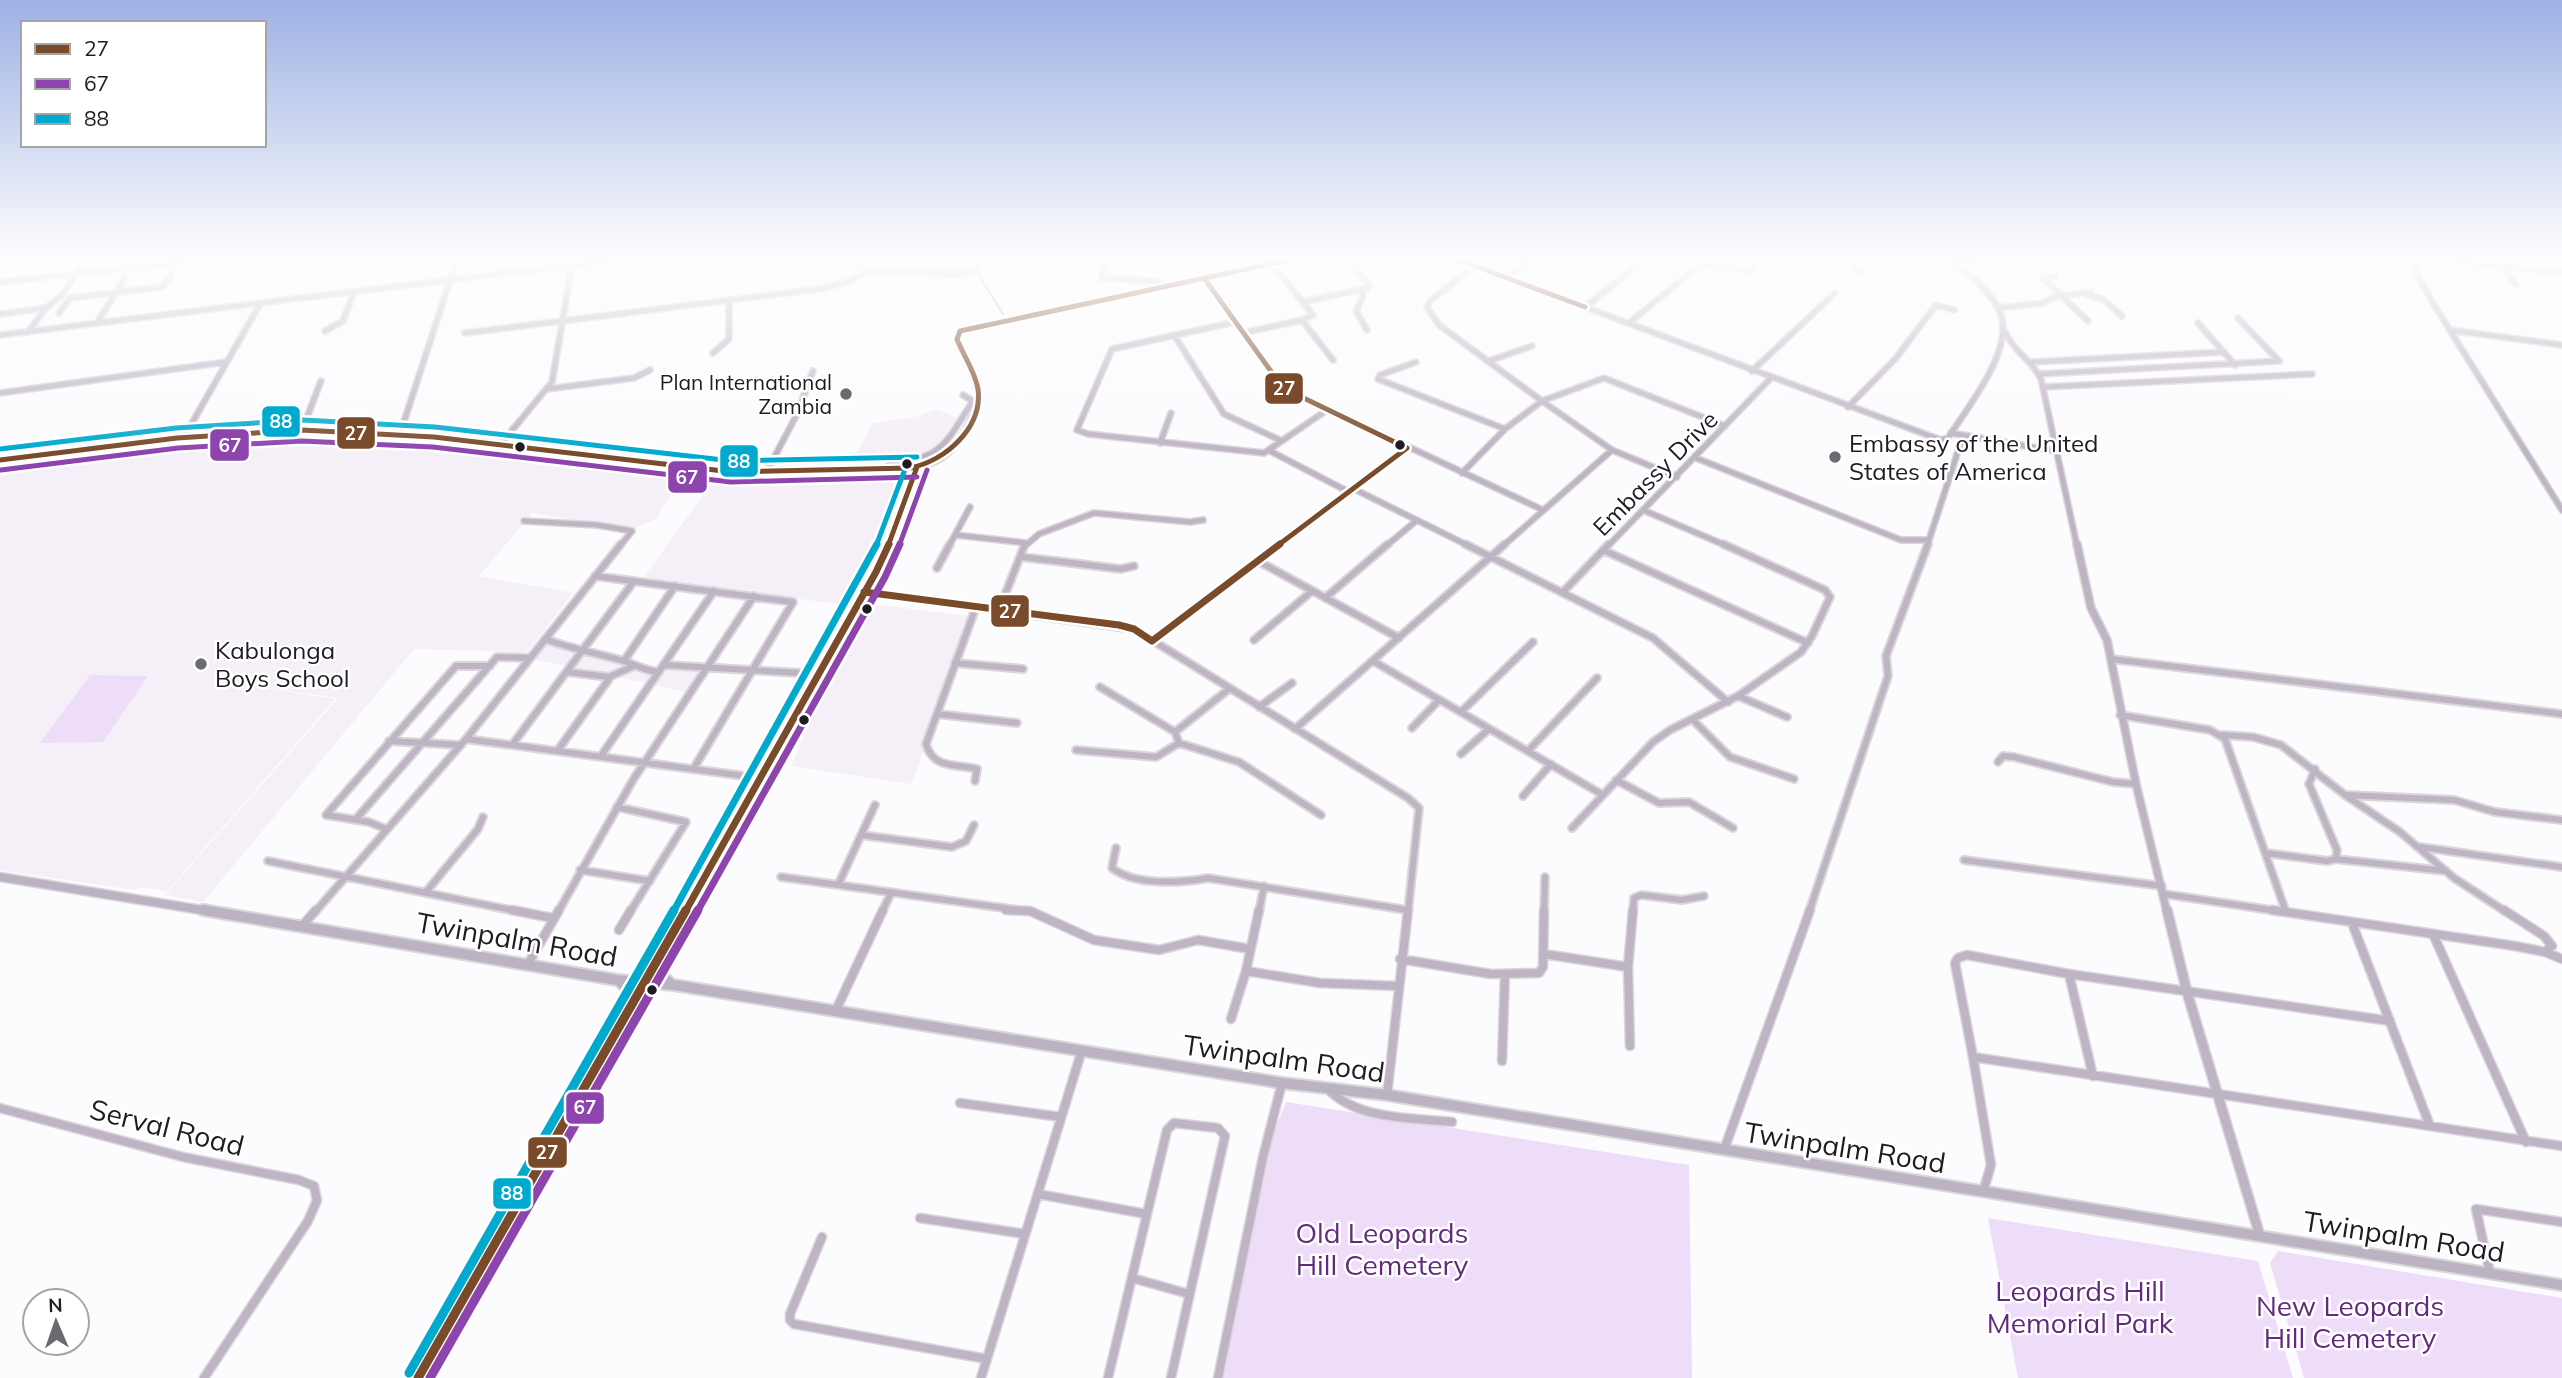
<svg xmlns="http://www.w3.org/2000/svg" width="2562" height="1378" font-family="Mulish,sans-serif">
  <style>
    .built { fill: #f5eff8 }
    .green { fill: #eeddf8 }
    .lines { fill: none; stroke-linecap: round; stroke-linejoin: round }
    .stream { stroke: #ccace0; stroke-width: 2 }
    .minor-far2-casing { stroke: #d9d7da; stroke-width: 8 }
    .minor-far1-casing { stroke: #d9d7da; stroke-width: 10 }
    .minor-casing { stroke: #d9d7da; stroke-width: 11 }
    .tertiary-far2-casing { stroke: #d9d7da; stroke-width: 8 }
    .tertiary-far1-casing { stroke: #d9d7da; stroke-width: 10 }
    .tertiary-casing { stroke: #d9d7da; stroke-width: 12 }
    .secondary-far2-casing { stroke: #d9d7da; stroke-width: 9 }
    .secondary-far1-casing { stroke: #d9d7da; stroke-width: 11 }
    .secondary-casing { stroke: #d9d7da; stroke-width: 14 }
    .minor-far2 { stroke: #beb4c4; stroke-width: 5 }
    .minor-far1 { stroke: #beb4c4; stroke-width: 6 }
    .minor { stroke: #beb4c4; stroke-width: 8 }
    .tertiary-far2 { stroke: #beb4c4; stroke-width: 5 }
    .tertiary-far1 { stroke: #beb4c4; stroke-width: 7 }
    .tertiary { stroke: #beb4c4; stroke-width: 9 }
    .secondary-far2 { stroke: #bcb3c2; stroke-width: 6 }
    .secondary-far1 { stroke: #bcb3c2; stroke-width: 8 }
    .secondary { stroke: #bcb3c2; stroke-width: 10 }
    .bus-1-far2-casing { stroke: #fff; stroke-width: 10 }
    .bus-1-far1-casing { stroke: #fff; stroke-width: 12 }
    .bus-1-casing { stroke: #fff; stroke-width: 14 }
    .bus-2-far2-casing { stroke: #fff; stroke-width: 10 }
    .bus-2-far1-casing { stroke: #fff; stroke-width: 12 }
    .bus-2-casing { stroke: #fff; stroke-width: 14 }
    .bus-3-far2-casing { stroke: #fff; stroke-width: 10 }
    .bus-3-far1-casing { stroke: #fff; stroke-width: 12 }
    .bus-3-casing { stroke: #fff; stroke-width: 14 }
    .bus-1-far2 { stroke: #7a4b2a; stroke-width: 5 }
    .bus-1-far1 { stroke: #7a4b2a; stroke-width: 7 }
    .bus-1 { stroke: #7a4b2a; stroke-width: 9 }
    .bus-2-far2 { stroke: #8e44ad; stroke-width: 5 }
    .bus-2-far1 { stroke: #8e44ad; stroke-width: 7 }
    .bus-2 { stroke: #8e44ad; stroke-width: 9 }
    .bus-3-far2 { stroke: #00a9ce; stroke-width: 5 }
    .bus-3-far1 { stroke: #00a9ce; stroke-width: 7 }
    .bus-3 { stroke: #00a9ce; stroke-width: 9 }
    .poi-dot { fill: #6c696f; stroke: #fff; stroke-width: 2.5 }
    .bus-dot { fill: #1f1b22; stroke: #fff; stroke-width: 2.5 }
    .labels { text-anchor: middle; dominant-baseline: central; stroke-width: 5; stroke-linejoin: round; paint-order: stroke }
    .far-poi-label { font-size: 21px; fill: #1f1b22; stroke: #fff; text-anchor: end }
    .poi-label { font-size: 24px; fill: #1f1b22; stroke: #fff; text-anchor: start }
    .street-label { font-size: 24px; fill: #1f1b22; stroke: #fff }
    .near-street-label { font-size: 28px; fill: #1f1b22; stroke: #fff }
    .near-park-label { font-size: 28px; fill: #632980; stroke: #fff }
    .line-badge { stroke: #fff; stroke-width: 2.5 }
    .badge-label { font-size: 19px; text-anchor: middle; font-weight: bold; fill: #fff }
  </style>
  <rect width="100%" height="100%" fill="#fcfbfd"/>
  <path class="built" d="M 937,409 L 957,418 L 940,447 L 923,455 L 855,456 L 873,423 L 916,417 Z
    M 274,438 L 395,443 L 499,454 L 573,464 L 572,467 L 679,480 L 656,519 L 633,529 L 532,513 L 479,576 L 573,593 L 527,652 L 414,649 L 203,902 L 165,895 L 338,698 L 182,676 L 335,699 L 167,891 L 143,887 L 134,890 L 0,870 L 0,466 L 158,447 Z
    M 903,475 L 882,538 L 844,605 L 644,577 L 715,479 Z
    M 870,604 L 968,616 L 912,784 L 791,766 L 811,719 L 808,718 Z
    M 545,639 L 659,672 L 664,665 L 707,667 L 691,693 L 529,658 Z"/>
  <path class="green" d="M 90,675 L 148,676 L 103,742 L 40,743 Z
    M 1286,1102 L 1689,1165 L 1692,1378 L 1221,1378 L 1272,1137 Z
    M 1988,1218 L 2258,1261 L 2293,1378 L 2018,1378 Z
    M 2278,1251 L 2562,1298 L 2562,1378 L 2304,1378 L 2270,1263 Z"/>
  <g class="lines">
    <path class="stream" d="M 972,268 L 976,259
      M 977,272 L 1003,314"/>
    <g class="minor-far2-casing">
      <path id="minor-far2" d="M 1845,259 L 1861,273
        M 2409,259 L 2433,303 L 2562,510
        M 2443,259 L 2562,273
        M 1957,263 L 1980,259
        M 2501,265 L 2516,284
        M 882,272 L 883,259
        M 2055,276 L 2043,278 L 2088,321
        M 1204,278 L 1283,388 L 1543,510
        M 1505,278 L 1529,259
        M 0,282 L 205,259
        M 1360,290 L 1363,296 L 1356,311 L 1367,330
        M 2088,295 L 2103,299 L 2122,316
        M 1303,302 L 1367,288 L 1369,285 L 1352,264
        M 1998,308 L 2043,303 L 2054,297 L 2091,292
        M 59,313 L 70,298 L 162,287 L 171,275
        M 0,314 L 46,308
        M 1302,320 L 1333,360
        M 1235,322 L 1112,349 L 1077,430 L 1088,434 L 1264,453 L 1327,410
        M 97,323 L 125,278
        M 1629,323 L 1701,264 L 1752,271
        M 2198,323 L 2235,365
        M 2450,330 L 2562,345
        M 325,331 L 343,321 L 354,292
        M 28,332 L 46,308 L 63,294 L 84,259
        M 465,333 L 819,289 L 844,283 L 870,271
        M 1243,333 L 1302,320 L 1313,315 L 1283,277 L 1269,264
        M 0,335 L 619,259
        M 1174,335 L 1224,414 L 1282,441
        M 713,353 L 729,339 L 729,300
        M 1489,361 L 1532,346
        M 1416,362 L 1380,375 L 1378,379 L 1505,429
        M 2031,362 L 2224,352
        M 1752,371 L 1835,293
        M 2039,374 L 2279,361 L 2238,318
        M 2043,387 L 2312,374
        M 547,389 L 634,378 L 650,370
        M 0,393 L 226,362
        M 1542,401 L 1604,378 L 1725,426
        M 1542,401 L 1612,450 L 1677,477
        M 1848,407 L 1896,358 L 1936,305 L 1954,310
        M 302,430 L 321,381
        M 1951,433 L 2055,451
        M 400,434 L 457,259
        M 184,437 L 260,304
        M 1160,443 L 1171,413
        M 499,446 L 552,382 L 573,259
        M 1270,451 L 1349,492
        M 1696,458 L 1901,540 L 1928,540
        M 889,464 C 945,458 944,444 973,401 L 963,395
        M 766,473 L 797,414 L 813,371
        M 1462,473 L 1505,429 L 1542,401 L 1439,325 L 1427,307 L 1430,301 L 1474,266
        M 1354,489 L 1469,546
        M 1643,510 L 1727,546
        M 524,521 L 597,525 L 632,531 L 620,546
        M 956,535 L 1026,543
        M 949,546 L 970,507
        M 1025,546 L 1039,534 L 1094,513 L 1190,522 L 1203,520
        M 1277,546 L 1407,448
        M 1386,546 L 1416,521
        M 1503,546 L 1612,450
        M 1608,546 L 1771,378
        M 1927,546 L 1963,436"/>
    </g>
    <g class="minor-far1-casing">
      <path id="minor-far1" d="M 1465,544 L 1653,638 L 1728,702
        M 1603,550 L 1808,643
        M 1022,557 L 1121,569 L 1134,566
        M 1258,561 L 1399,638
        M 937,568 L 950,544
        M 595,576 L 793,602 L 694,768
        M 864,592 L 1134,629 L 1408,798 L 1419,808 L 1408,912
        M 1563,592 L 1609,544
        M 1325,598 L 1388,544
        M 999,610 L 1025,544
        M 545,639 C 572,649 600,654 627,662 C 638,666 646,671 659,672
        M 1254,640 L 1312,591
        M 1152,641 L 1280,544
        M 2111,659 L 2562,714
        M 624,661 L 675,586
        M 1373,661 L 1603,795
        M 955,663 L 1023,669
        M 664,665 L 818,674
        M 567,672 L 609,677 L 634,666
        M 1100,687 L 1175,732
        M 1229,689 L 1175,732 L 1179,743 L 1239,762 L 1321,815
        M 1738,696 L 1787,717
        M 1259,707 L 1292,683
        M 1461,712 L 1533,642
        M 937,714 L 1017,723
        M 2120,715 L 2210,730 L 2225,739 L 2286,912
        M 1692,719 L 1730,757 L 1794,779
        M 1412,728 L 1439,700
        M 1295,729 L 1505,544
        M 2222,735 L 2253,737 L 2281,745 L 2345,795 L 2400,832 L 2454,878 L 2506,912
        M 466,739 L 760,778
        M 389,741 L 461,745
        M 512,745 L 634,581
        M 558,750 L 609,679
        M 1076,750 L 1156,757 L 1179,743
        M 1528,751 L 1597,678
        M 1461,754 L 1489,729
        M 601,756 L 714,591
        M 1998,762 L 2003,756 L 2014,757 L 2113,782 L 2136,784
        M 1616,780 L 1659,803 L 1689,802 L 1733,828
        M 975,781 L 977,769 C 956,764 933,769 926,744 L 976,607
        M 2346,795 L 2454,800 L 2495,812 L 2562,820
        M 1523,796 L 1551,764
        M 617,807 L 686,822 L 630,912
        M 326,815 L 456,666 L 490,666
        M 326,815 L 369,822 L 386,829
        M 356,819 L 497,657 L 529,658
        M 1572,828 L 1653,742 L 1670,730 L 1738,696 L 1801,652 L 1812,636 L 1830,597 L 1825,590 L 1723,544
        M 861,835 L 952,847 L 966,841 L 974,825
        M 2420,847 L 2562,867
        M 1116,848 L 1112,868 C 1135,886 1181,883 1208,878 L 1407,910
        M 2266,853 L 2327,861 L 2336,859 L 2337,850 L 2309,784 L 2315,769
        M 2336,859 L 2446,871
        M 1964,860 L 2162,886
        M 268,861 L 521,912
        M 580,870 L 650,881
        M 781,877 L 1032,912
        M 838,885 L 875,805
        M 426,892 L 478,829 L 483,817
        M 2164,894 L 2284,912
        M 315,912 L 466,739 L 621,544
        M 558,912 L 633,780 L 754,596
        M 882,912 L 891,893
        M 1259,912 L 1264,886
        M 1544,912 L 1545,877
        M 1633,912 L 1634,898 L 1641,895 L 1682,900 L 1704,896
        M 1809,912 L 1888,676 L 1886,656 L 1928,544"/>
    </g>
    <g class="minor-casing">
      <path id="minor" d="M 512,910 L 552,918
        M 1006,910 L 1030,911 L 1094,940 L 1159,950 L 1198,940 L 1250,949
        M 2272,910 L 2515,946 L 2545,952 L 2562,959
        M 2504,910 L 2544,936 L 2552,946 L 2545,952
        M 2352,923 L 2430,1126
        M 302,926 L 316,910
        M 619,930 L 631,910
        M 2433,934 L 2526,1142
        M 1544,954 L 1628,967
        M 1400,959 L 1491,974 L 1539,973 L 1543,967 L 1544,910
        M 528,964 L 559,910
        M 1246,971 L 1320,983 L 1398,986
        M 2069,974 L 2093,1076
        M 836,1010 L 883,910
        M 1231,1019 L 1246,971 L 1259,910
        M 1630,1046 L 1628,967 L 1633,910
        M 1973,1057 L 1955,963 L 1958,958 L 1967,955 L 2069,974 L 2390,1021
        M 1502,1061 L 1505,974
        M 1327,1088 C 1356,1120 1412,1118 1452,1122
        M 1387,1095 L 1408,910
        M 960,1103 L 1061,1117
        M 0,1108 L 183,1157 L 299,1180 L 314,1186 L 317,1200 L 308,1221 L 204,1378
        M 1724,1150 L 1810,910
        M 1983,1192 L 1991,1165 L 1973,1057 L 2562,1146
        M 1038,1194 L 1146,1214
        M 920,1218 L 1025,1234
        M 822,1237 L 790,1314 L 790,1320 L 794,1324 L 987,1359
        M 2490,1273 L 2476,1209 L 2562,1222
        M 1132,1278 L 1189,1294
        M 981,1378 L 1082,1050
        M 1108,1378 L 1167,1130 L 1174,1123 L 1218,1128 L 1225,1136 L 1171,1378
        M 1218,1378 L 1263,1157 L 1282,1083"/>
    </g>
    <g class="tertiary-far2-casing">
      <path id="tertiary-far2" d="M 851,259 L 870,271 L 959,274 L 975,270 L 980,259
        M 1105,259 L 1102,278 L 1155,281 L 1164,286
        M 1585,307 L 1941,440 L 1948,438 C 1967,408 2016,348 2000,312 C 1991,291 1968,275 1953,259
        M 2005,332 C 2013,351 2032,360 2041,379 L 2077,546"/>
    </g>
    <g class="tertiary-far1-casing">
      <path id="tertiary-far1" d="M 2077,544 L 2091,608 L 2107,640 L 2136,784 L 2167,912"/>
    </g>
    <g class="tertiary-casing">
      <path id="tertiary" d="M 2167,910 L 2187,992 L 2260,1236"/>
    </g>
    <g class="secondary-far2-casing">
      <path id="secondary-far2" d="M 1456,259 L 1585,307 L 1645,259
        M 0,460 L 177,438 L 302,430 L 434,437 L 732,472 L 910,468 C 921,466 932,464 942,457 C 959,446 980,412 978,391 C 976,373 963,356 957,339 L 960,331 L 1293,259
        M 888,546 L 917,467"/>
    </g>
    <g class="secondary-far1-casing">
      <path id="secondary-far1" d="M 0,877 L 214,912
        M 685,912 L 876,572 L 889,544"/>
    </g>
    <g class="secondary-casing">
      <path id="secondary" d="M 203,910 L 617,980 L 674,985 L 1282,1083 L 1387,1095 L 2562,1285
        M 658,960 L 661,975 L 671,984
        M 620,982 L 629,990 L 633,1005
        M 418,1378 L 686,910"/>
    </g>
    <use href="#minor-far2" class="minor-far2"/>
    <use href="#minor-far1" class="minor-far1"/>
    <use href="#minor" class="minor"/>
    <use href="#tertiary-far2" class="tertiary-far2"/>
    <use href="#tertiary-far1" class="tertiary-far1"/>
    <use href="#tertiary" class="tertiary"/>
    <use href="#secondary-far2" class="secondary-far2"/>
    <use href="#secondary-far1" class="secondary-far1"/>
    <use href="#secondary" class="secondary"/>
    <g class="bus-1-far2-casing">
      <path id="bus-1-far2" d="M 1456,259 L 1585,307
        M 1204,278 L 1283,388 L 1407,448
        M 0,460 L 177,438 L 302,430 L 434,437 L 732,472 L 910,468 C 945,461 983,428 978,389 C 975,371 963,355 957,339 L 960,331 L 1293,259
        M 888,546 L 917,467
        M 1277,546 L 1407,448"/>
    </g>
    <g class="bus-1-far1-casing">
      <path id="bus-1-far1" d="M 864,592 L 1119,625 L 1134,629 L 1152,641
        M 1152,641 L 1280,544
        M 685,912 L 876,572 L 889,544"/>
    </g>
    <g class="bus-1-casing">
      <path id="bus-1" d="M 418,1378 L 686,910"/>
    </g>
    <g class="bus-2-far2-casing">
      <path id="bus-2-far2" d="M 1,470 L 178,448 L 302,441 L 433,447 L 731,482 L 917,477
        M 899,546 L 927,470"/>
    </g>
    <g class="bus-2-far1-casing">
      <path id="bus-2-far1" d="M 697,912 L 885,577 L 900,544"/>
    </g>
    <g class="bus-2-casing">
      <path id="bus-2" d="M 430,1378 L 698,910"/>
    </g>
    <g class="bus-3-far2-casing">
      <path id="bus-3-far2" d="M 0,449 L 176,428 L 303,420 L 435,427 L 732,461 L 917,457
        M 876,546 L 907,464"/>
    </g>
    <g class="bus-3-far1-casing">
      <path id="bus-3-far1" d="M 673,912 L 877,544"/>
    </g>
    <g class="bus-3-casing">
      <path id="bus-3" d="M 409,1373 L 674,910"/>
    </g>
    <use href="#bus-1-far2" class="bus-1-far2"/>
    <use href="#bus-1-far1" class="bus-1-far1"/>
    <use href="#bus-1" class="bus-1"/>
    <use href="#bus-2-far2" class="bus-2-far2"/>
    <use href="#bus-2-far1" class="bus-2-far1"/>
    <use href="#bus-2" class="bus-2"/>
    <use href="#bus-3-far2" class="bus-3-far2"/>
    <use href="#bus-3-far1" class="bus-3-far1"/>
    <use href="#bus-3" class="bus-3"/>
  </g>
  <linearGradient id="sky" x2="0" y2="1"><stop stop-color="#9db1e5"/><stop offset="0.57" stop-color="#fefdfe"/><stop offset="1" stop-color="#fefdfe" stop-opacity="0"/></linearGradient>
  <rect width="2562" height="452" fill="url(#sky)"/>
  <g class="poi-dot">
    <circle cx="846" cy="394" r="7"/>
    <circle cx="1835" cy="457" r="7"/>
    <circle cx="201" cy="664" r="7"/>
  </g>
  <g class="bus-dot">
    <circle cx="1400" cy="445" r="6"/>
    <circle cx="520" cy="447" r="6"/>
    <circle cx="907" cy="464" r="6"/>
    <circle cx="867" cy="609" r="6"/>
    <circle cx="804" cy="720" r="6"/>
    <circle cx="652" cy="990" r="6"/>
  </g>
  <g class="labels">
    <g class="far-poi-label">
      <text x="832" y="382">Plan International<tspan x="832" dy="24">Zambia</tspan></text>
    </g>
    <g class="poi-label">
      <text x="1849" y="443">Embassy of the United<tspan x="1849" dy="28">States of America</tspan></text>
      <text x="215" y="650">Kabulonga<tspan x="215" dy="28">Boys School</tspan></text>
    </g>
    <g class="street-label">
      <text transform="translate(1655 473) rotate(-45)">Embassy Drive</text>
    </g>
    <g class="near-street-label">
      <text transform="translate(517 939) rotate(10)">Twinpalm Road</text>
      <text transform="translate(1284 1058) rotate(8)">Twinpalm Road</text>
      <text transform="translate(167 1127) rotate(14)">Serval Road</text>
      <text transform="translate(1845 1147) rotate(9)">Twinpalm Road</text>
      <text transform="translate(2404 1236) rotate(9)">Twinpalm Road</text>
    </g>
    <g class="near-park-label">
      <text x="1382" y="1232">Old Leopards<tspan x="1382" dy="32">Hill Cemetery</tspan></text>
      <text x="2080" y="1290">Leopards Hill<tspan x="2080" dy="32">Memorial Park</tspan></text>
      <text x="2350" y="1305">New Leopards<tspan x="2350" dy="32">Hill Cemetery</tspan></text>
    </g>
  </g>
  <g class="line-badge">
    <rect x="1264" y="372" width="40" height="33" rx="7" fill="#7a4b2a"/>
    <rect x="261" y="405" width="40" height="33" rx="7" fill="#00a9ce"/>
    <rect x="336" y="416" width="40" height="34" rx="7" fill="#7a4b2a"/>
    <rect x="209" y="428" width="41" height="34" rx="7" fill="#8e44ad"/>
    <rect x="719" y="444" width="40" height="34" rx="7" fill="#00a9ce"/>
    <rect x="667" y="460" width="41" height="34" rx="7" fill="#8e44ad"/>
    <rect x="990" y="594" width="40" height="34" rx="7" fill="#7a4b2a"/>
    <rect x="565" y="1091" width="40" height="34" rx="7" fill="#8e44ad"/>
    <rect x="527" y="1136" width="41" height="33" rx="7" fill="#7a4b2a"/>
    <rect x="492" y="1177" width="40" height="33" rx="7" fill="#00a9ce"/>
  </g>
  <g class="badge-label">
    <text x="1284" y="395">27</text>
    <text x="281" y="428">88</text>
    <text x="356" y="440">27</text>
    <text x="230" y="452">67</text>
    <text x="739" y="468">88</text>
    <text x="687" y="484">67</text>
    <text x="1010" y="618">27</text>
    <text x="585" y="1114">67</text>
    <text x="547" y="1159">27</text>
    <text x="512" y="1200">88</text>
  </g>
  <rect x="21" y="21" width="245" height="126" fill="#ffffff" stroke="#a5a4a7" stroke-width="2"/>
  <rect x="35" y="44" width="35" height="10" fill="#7a4b2a" stroke="#a5a4a7" stroke-width="2"/>
  <text x="84" y="56" font-size="21" fill="#1f1b22">27</text>
  <rect x="35" y="79" width="35" height="10" fill="#8e44ad" stroke="#a5a4a7" stroke-width="2"/>
  <text x="84" y="91" font-size="21" fill="#1f1b22">67</text>
  <rect x="35" y="114" width="35" height="10" fill="#00a9ce" stroke="#a5a4a7" stroke-width="2"/>
  <text x="84" y="126" font-size="21" fill="#1f1b22">88</text>
  <g transform="translate(56 1322) rotate(358)"><circle r="33" fill="#ffffff" stroke="#a5a4a7" stroke-width="2"/>
  <path d="M0-5L12 26L0 18L-12 26Z" fill="#6c696f"/>
  <text y="-10" font-size="19" font-weight="bold" text-anchor="middle" fill="#1f1b22">N</text>
  </g>
</svg>
